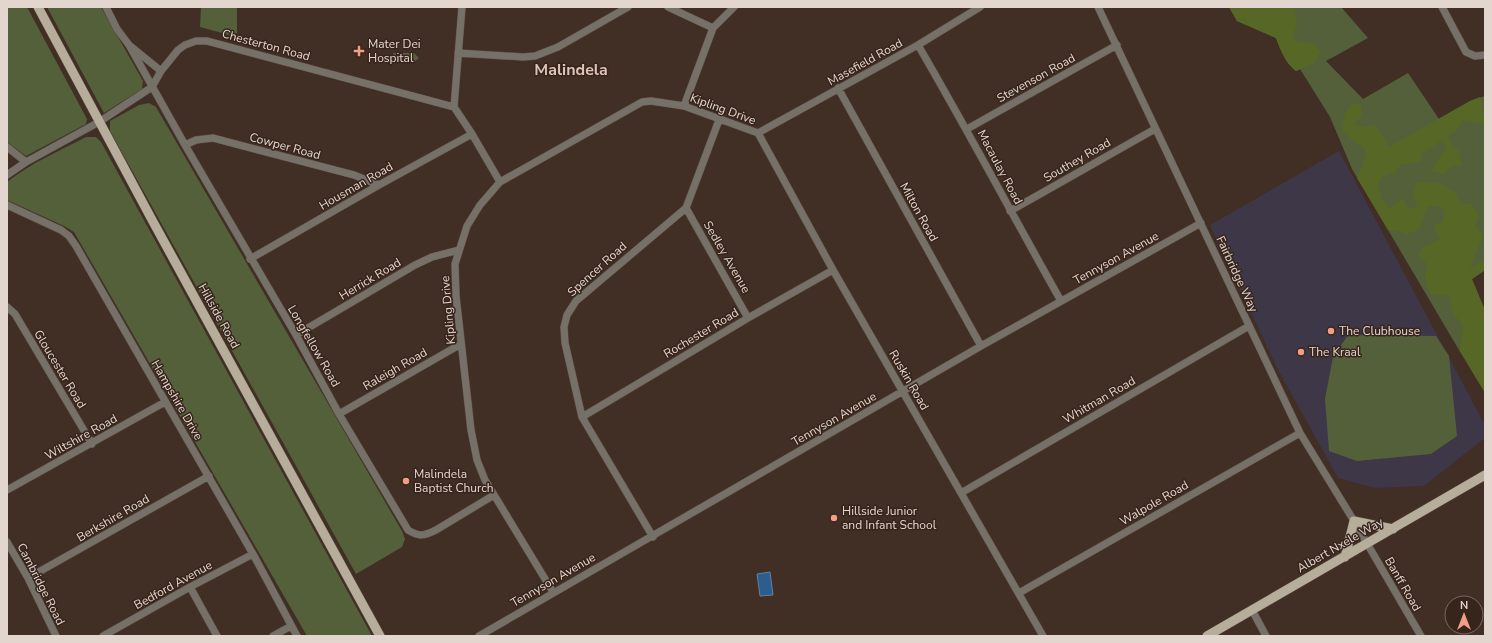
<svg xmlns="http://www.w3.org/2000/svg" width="1492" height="643" font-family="'Nunito Sans',sans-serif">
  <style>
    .commercial { fill: #3e3748 }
    .green { fill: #54603a }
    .forest { fill: #576826 }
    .water { fill: #2c5d8c; stroke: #6381a0 }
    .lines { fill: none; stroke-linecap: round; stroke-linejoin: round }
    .minor-casing { stroke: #5e4c43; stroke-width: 8 }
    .major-casing { stroke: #5e4c43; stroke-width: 10 }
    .minor { stroke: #757168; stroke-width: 7 }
    .major { stroke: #b6ae9b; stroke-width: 9 }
    .poi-dot { fill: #f39f85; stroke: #37241b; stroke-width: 1.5 }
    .labels { text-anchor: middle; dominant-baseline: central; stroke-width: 3; stroke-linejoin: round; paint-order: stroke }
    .poi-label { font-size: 12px; fill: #e2d6cf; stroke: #37241b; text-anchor: start }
    .street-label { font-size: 12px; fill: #e2d6cf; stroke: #37241b }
    .district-label { font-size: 16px; font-weight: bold; fill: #dec5b9; stroke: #37241b }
  </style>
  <rect width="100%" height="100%" fill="#412e24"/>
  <path class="commercial" d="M 1339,151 L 1485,425 L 1485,438 L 1424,486 L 1375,488 L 1338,478 L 1278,370 L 1210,225 Z"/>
  <path class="green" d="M 7,7 L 27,7 L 87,119 L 86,124 L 26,156 L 7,142 Z
    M 47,7 L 101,7 L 143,81 L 142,89 L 104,113 Z
    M 201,7 L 237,7 L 237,33 L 233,36 L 200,27 Z
    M 1229,7 L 1341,7 L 1368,38 L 1326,61 L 1363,99 L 1408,73 L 1439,119 L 1470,101 L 1485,96 L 1485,270 L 1472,279 L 1459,350 L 1352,169 L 1330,117 L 1300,69 L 1296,71 C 1286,64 1280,49 1276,38 L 1237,21 Z
    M 393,53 L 414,53 L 419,58 L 414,62 L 392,62 L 390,61 L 394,58 Z
    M 149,103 L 156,107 L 402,531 L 405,539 L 402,547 L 356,574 L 110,131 L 110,121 L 139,105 Z
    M 86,137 L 96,137 L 101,142 L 372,636 L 307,636 L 74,232 L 64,226 L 7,200 L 7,182 C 31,163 59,151 86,137 Z
    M 1348,335 L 1436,336 L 1449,356 L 1457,436 L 1431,454 L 1357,461 L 1329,451 L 1325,399 L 1333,357 Z"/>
  <path class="forest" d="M 1229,7 L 1294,7 L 1297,23 L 1293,36 L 1298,42 L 1312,43 L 1321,52 L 1315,63 L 1296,71 C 1286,64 1280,49 1276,38 L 1237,21 Z
    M 1480,97 L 1485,122 L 1480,123 L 1463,120 L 1455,132 L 1447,136 L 1451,145 L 1458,150 L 1462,166 L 1452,166 L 1444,174 L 1431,171 L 1438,159 L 1446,150 L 1442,140 L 1422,154 L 1421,161 L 1401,165 L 1394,173 L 1382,177 L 1378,185 L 1382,199 L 1390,208 L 1402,198 L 1410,209 L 1418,207 L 1412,196 L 1417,182 C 1437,182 1441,182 1457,194 L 1459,203 L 1471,204 L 1480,216 L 1475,225 L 1483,236 L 1470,267 L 1485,261 L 1485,270 L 1472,279 L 1485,310 L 1485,393 L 1459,350 L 1463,325 L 1453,313 L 1449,296 L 1430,294 L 1425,280 L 1427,264 L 1417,254 L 1424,247 L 1442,238 L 1435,231 L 1434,225 L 1442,222 L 1445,211 L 1439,206 L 1428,206 C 1420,223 1426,227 1406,235 L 1403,232 L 1388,230 L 1357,178 L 1363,165 L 1366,150 L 1342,131 L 1345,113 L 1353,103 L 1361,105 L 1362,115 L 1354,123 L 1362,127 L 1376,125 L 1389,147 L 1470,101 Z"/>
  <path class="water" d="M 770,572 L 773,595 L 760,596 L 757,574 Z"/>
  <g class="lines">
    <g class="minor-casing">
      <path id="minor" d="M 106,7 L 117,29 L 129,45 L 161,71
        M 462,7 L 454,107 L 472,134 L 500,182
        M 668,7 L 713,28
        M 1098,7 L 1300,433 L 1354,521 L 1421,636
        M 1442,7 L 1466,52 L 1475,56 L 1485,55
        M 129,45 L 185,145 L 296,335 L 339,414 L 408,530 C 419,537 424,536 436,530 L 494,495
        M 918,45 C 967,129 1013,216 1061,301
        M 458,53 L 523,57 L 535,56 L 558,47 L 628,7
        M 838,88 L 981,346
        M 684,106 L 713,28 L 734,7
        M 967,129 L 1117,45
        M 758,133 L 833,270 L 1043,636
        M 758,133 L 918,45 L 980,7
        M 185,145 L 196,140 L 213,138 L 354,175 L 379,185
        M 7,147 L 26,162
        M 7,175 L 26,162 L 99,122 L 152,87 L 161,71 L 178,50 L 185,45 L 196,41 L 207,41 L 454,107
        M 7,205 L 61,230 L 69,236 L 76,246 L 253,554 L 297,636
        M 686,208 L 748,318
        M 1010,211 L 1155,129
        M 250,259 L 379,185 L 472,134
        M 7,307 L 15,314 L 92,444
        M 296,335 L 415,265 L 432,257 L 459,250
        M 339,414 L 461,344
        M 582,417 L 748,318 L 833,270
        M 7,490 L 165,402
        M 961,493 L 1249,326
        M 653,537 L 582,417 L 565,343 L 564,327 L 567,315 L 576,301 L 686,208 L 719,120
        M 7,542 L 28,578 L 56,636
        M 28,578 L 209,476
        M 190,587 L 217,636
        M 553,592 L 485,480 L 477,460 L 471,430 L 456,296 L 455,264 L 467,226 L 480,205 L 500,182 L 642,102 L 651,101 L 684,106 L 758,133
        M 1019,593 L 1300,433
        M 1252,610 L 1266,636
        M 103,636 L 190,587 L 253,554
        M 273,636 L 291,626
        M 479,636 L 981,346 L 1201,223"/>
    </g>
    <g class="major-casing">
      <path id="major" d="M 38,7 L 151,218 L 380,636
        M 1345,557 L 1354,521 L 1393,529
        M 1207,636 L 1485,475"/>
    </g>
    <use href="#minor" class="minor"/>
    <use href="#major" class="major"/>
  </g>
  <g class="poi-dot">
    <path d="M357 45h4v4h4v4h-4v4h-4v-4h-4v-4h4z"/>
    <circle cx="1331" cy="331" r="4"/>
    <circle cx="1301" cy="352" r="4"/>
    <circle cx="406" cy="481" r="4"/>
    <circle cx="834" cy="518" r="4"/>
  </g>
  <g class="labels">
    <g class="poi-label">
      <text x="368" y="44">Mater Dei<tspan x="368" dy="14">Hospital</tspan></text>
      <text x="1339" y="331">The Clubhouse</text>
      <text x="1309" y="352">The Kraal</text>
      <text x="414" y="474">Malindela<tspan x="414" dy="14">Baptist Church</tspan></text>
      <text x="842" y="511">Hillside Junior<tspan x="842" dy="14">and Infant School</tspan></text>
    </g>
    <g class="street-label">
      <text transform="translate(266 45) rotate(15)">Chesterton Road</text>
      <text transform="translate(865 62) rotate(-29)">Masefield Road</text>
      <text transform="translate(1036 78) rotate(-29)">Stevenson Road</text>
      <text transform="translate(723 109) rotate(20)">Kipling Drive</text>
      <text transform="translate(285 146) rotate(15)">Cowper Road</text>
      <text transform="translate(1077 160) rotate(-30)">Southey Road</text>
      <text transform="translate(1000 167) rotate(62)">Macaulay Road</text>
      <text transform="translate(356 186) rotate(-30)">Housman Road</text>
      <text transform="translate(919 212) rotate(61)">Milton Road</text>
      <text transform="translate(727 257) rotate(60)">Sedley Avenue</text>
      <text transform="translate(1116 258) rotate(-29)">Tennyson Avenue</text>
      <text transform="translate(597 269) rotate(-42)">Spencer Road</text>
      <text transform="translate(1237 274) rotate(65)">Fairbridge Way</text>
      <text transform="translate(370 279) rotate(-31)">Herrick Road</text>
      <text transform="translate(448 310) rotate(-95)">Kipling Drive</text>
      <text transform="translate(219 316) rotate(61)">Hillside Road</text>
      <text transform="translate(701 333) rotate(-31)">Rochester Road</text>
      <text transform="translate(314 346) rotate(60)">Longfellow Road</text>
      <text transform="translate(60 369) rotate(59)">Gloucester Road</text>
      <text transform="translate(395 369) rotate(-30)">Raleigh Road</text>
      <text transform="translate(909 380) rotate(60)">Ruskin Road</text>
      <text transform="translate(177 400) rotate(60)">Hampshire Drive</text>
      <text transform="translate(1099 400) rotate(-30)">Whitman Road</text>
      <text transform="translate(834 419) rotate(-30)">Tennyson Avenue</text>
      <text transform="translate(81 437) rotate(-29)">Wiltshire Road</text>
      <text transform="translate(1154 503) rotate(-30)">Walpole Road</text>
      <text transform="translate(113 518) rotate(-30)">Berkshire Road</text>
      <text transform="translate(1340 545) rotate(-30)">Albert Nxele Way</text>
      <text transform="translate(553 580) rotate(-30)">Tennyson Avenue</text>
      <text transform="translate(41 584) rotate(63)">Cambridge Road</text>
      <text transform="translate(1403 584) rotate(60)">Banff Road</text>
      <text transform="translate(173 585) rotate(-29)">Bedford Avenue</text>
    </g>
    <g class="district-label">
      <text x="571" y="70">Malindela</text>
    </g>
  </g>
  <rect width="1492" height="643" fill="none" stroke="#e2d6cf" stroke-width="16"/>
  <g transform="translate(1464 615)"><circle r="19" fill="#37241b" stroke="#7b6b63"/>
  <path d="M0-3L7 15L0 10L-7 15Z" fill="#f39f85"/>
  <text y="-6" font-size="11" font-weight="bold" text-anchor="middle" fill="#e2d6cf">N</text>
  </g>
</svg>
